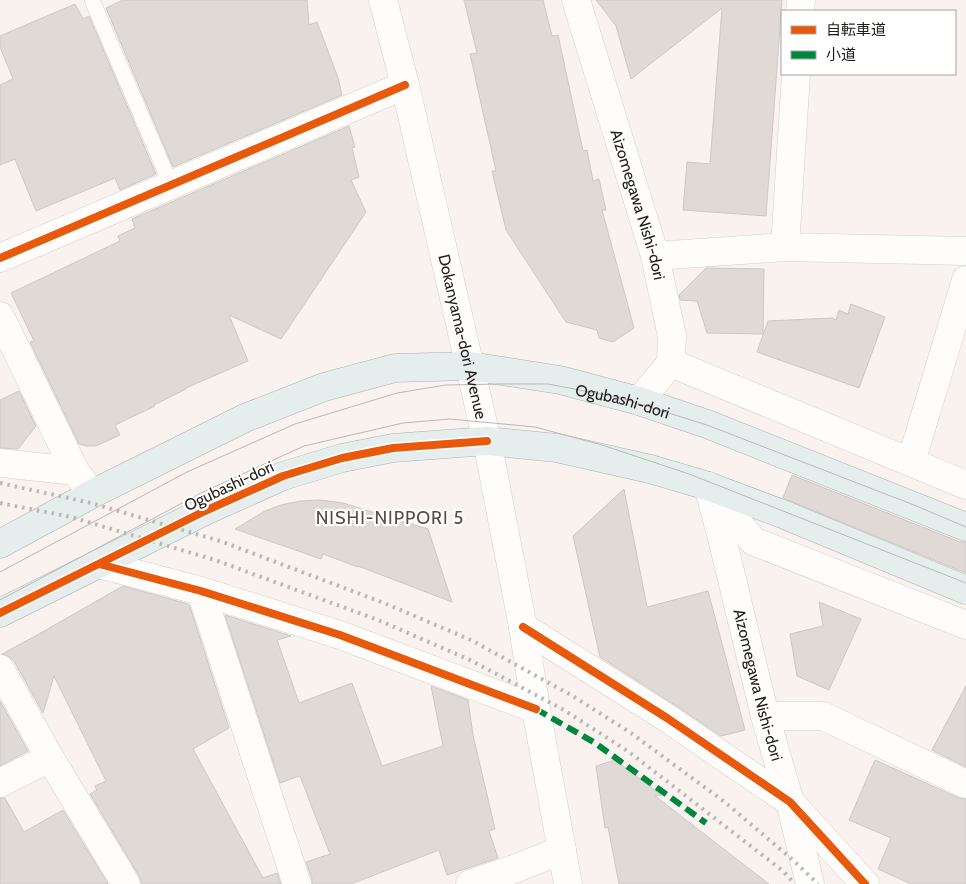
<svg xmlns="http://www.w3.org/2000/svg" width="966" height="884" font-family="Cabin,'Noto Sans JP',sans-serif">
  <style>
    .building { fill: #e0dad7; stroke: #cdc8c5 }
    .lines { fill: none; stroke-linecap: round; stroke-linejoin: round }
    .lane-casing { stroke: #d4cfcc; stroke-width: 16 }
    .street-casing { stroke: #d4cfcc; stroke-width: 29 }
    .secondary-casing { stroke: #d4cfcc; stroke-width: 29 }
    .primary-casing { stroke: #a7b2b1; stroke-width: 29 }
    .lane { stroke: #fefdfc; stroke-width: 15 }
    .street { stroke: #fefdfc; stroke-width: 28 }
    .secondary { stroke: #fefdfc; stroke-width: 28 }
    .primary { stroke: #e6eeed; stroke-width: 28 }
    .tram { stroke: #b9b8b8; stroke-width: 1 }
    .rail { stroke: #b9b8b8; stroke-width: 4; stroke-dasharray: 2.5 5; stroke-linecap: butt }
    .quiet { stroke: #00873e; stroke-width: 6; stroke-dasharray: 12 6; stroke-linecap: butt }
    .cycleway-casing { stroke: #fff; stroke-width: 11 }
    .cycleway { stroke: #e8590c; stroke-width: 8 }
    .labels { text-anchor: middle; dominant-baseline: central; stroke-width: 4.5; stroke-linejoin: round; paint-order: stroke }
    .street-label { font-size: 16px; fill: #201c1a; stroke: #fff }
    .neighbourhood-label { font-size: 18px; letter-spacing: 1px; fill: #564d47; stroke: #fff }
  </style>
  <rect width="100%" height="100%" fill="#f9f2ee"/>
  <path class="building" d="M 123,0 L 307,0 L 309,25 L 317,22 L 338,78 L 342,95 L 173,167 L 106,8 Z
    M 464,0 L 543,0 L 552,36 L 558,35 L 583,151 L 587,150 L 593,181 L 599,179 L 606,210 L 602,210 L 634,328 L 613,342 L 599,338 L 597,330 L 566,322 L 506,230 L 492,171 L 496,171 L 470,54 L 477,53 Z
    M 596,0 L 782,0 L 766,216 L 683,210 L 687,162 L 710,164 L 722,8 L 631,79 L 616,26 Z
    M 75,4 L 83,19 L 89,16 L 156,174 L 120,190 L 115,178 L 36,211 L 15,159 L 0,165 L 0,85 L 13,79 L 0,47 L 0,36 Z
    M 349,126 L 355,147 L 352,148 L 359,177 L 351,180 L 366,212 L 281,339 L 229,315 L 248,361 L 186,388 L 186,389 L 154,405 L 155,406 L 115,425 L 120,435 L 96,446 L 87,446 L 79,444 L 30,342 L 34,341 L 11,293 L 120,241 L 118,236 L 135,228 L 132,219 Z
    M 706,268 L 764,269 L 763,334 L 707,333 L 697,301 L 680,300 L 679,295 Z
    M 851,304 L 885,317 L 859,388 L 757,352 L 768,321 L 832,318 L 836,320 L 839,310 L 848,314 Z
    M 19,391 L 36,426 L 18,449 L 0,448 L 0,400 Z
    M 792,475 L 960,542 L 966,542 L 966,573 L 783,498 Z
    M 624,489 L 647,607 L 708,591 L 745,730 L 721,736 L 675,705 L 600,657 L 573,536 Z
    M 320,500 L 343,503 L 428,529 L 452,602 L 358,566 L 358,567 L 323,554 L 321,559 L 235,529 L 265,511 L 281,505 L 300,501 Z
    M 123,586 L 188,604 L 190,607 L 229,728 L 193,749 L 263,878 L 277,873 L 281,884 L 142,884 L 139,876 L 90,794 L 97,790 L 95,786 L 106,781 L 54,676 L 43,713 L 14,661 L 8,656 L 2,654 L 39,634 Z
    M 819,602 L 861,619 L 829,690 L 797,676 L 790,634 L 823,626 Z
    M 225,615 L 291,636 L 277,640 L 299,703 L 352,683 L 382,766 L 443,746 L 431,686 L 468,700 L 473,735 L 495,829 L 489,831 L 498,858 L 447,875 L 439,850 L 351,884 L 312,884 L 312,879 L 306,862 L 330,854 L 300,776 L 280,783 Z
    M 966,686 L 966,767 L 932,750 Z
    M 0,701 L 28,751 L 0,766 Z
    M 615,760 L 661,795 L 655,796 L 769,884 L 619,884 L 608,827 L 605,828 L 596,766 Z
    M 875,760 L 959,798 L 966,799 L 966,884 L 911,884 L 878,869 L 891,838 L 849,820 Z
    M 0,798 L 5,798 L 24,832 L 63,810 L 108,884 L 0,884 Z"/>
  <g class="lines">
    <g class="lane-casing">
      <path id="lane" d="M 92,0 L 171,185"/>
    </g>
    <g class="street-casing">
      <path id="street" d="M 800,11 L 801,0
        M 785,247 L 796,74
        M 655,256 L 785,247 L 966,251
        M 0,258 L 405,85
        M 0,316 L 75,471
        M 671,363 L 966,485
        M 911,462 L 966,280
        M 0,463 L 75,471 L 83,482
        M 708,486 L 753,541 L 966,625
        M 99,564 L 201,591 L 340,635 L 536,709
        M 201,591 L 297,884
        M 523,627 L 667,718 L 790,802 L 865,884
        M 0,669 L 50,758 L 126,884
        M 765,716 L 823,716 L 966,784
        M 0,783 L 50,758
        M 470,884 L 514,869 L 562,850"/>
    </g>
    <g class="secondary-casing">
      <g id="secondary">
        <path id="s1" d="M 383,0 L 405,85 L 487,441 L 523,627 L 536,709 L 568,884"/>
        <path id="s2" d="M 576,0 L 655,256 L 672,336 L 671,363 L 639,401"/>
        <path id="s3" d="M 708,486 L 721,534 L 765,716 L 790,802 L 810,884"/>
      </g>
    </g>
    <g class="primary-casing">
      <path id="primary" d="M 0,544 L 94,493 L 245,418 L 324,387 L 395,368 L 470,366 L 560,380 L 639,401 L 707,424 L 966,527
        M 0,613 L 205,511 L 283,476 L 342,458 L 393,448 L 487,441 L 557,448 L 650,469 L 708,486 L 785,515 L 966,590"/>
    </g>
    <use href="#lane" class="lane"/>
    <use href="#street" class="street"/>
    <use href="#secondary" class="secondary"/>
    <use href="#primary" class="primary"/>
    <g class="tram">
      <path id="s4" d="M 0,572 L 187,472 L 295,424 L 397,393 L 446,385 L 501,384 L 548,384 L 621,398 L 707,425 L 914,505 L 966,527"/>
      <path d="M 0,600 L 201,493 L 304,446 L 403,423 L 450,419 L 535,427 L 602,445 L 689,474 L 966,583"/>
    </g>
    <path class="rail" d="M 0,483 L 91,503 L 220,541 L 384,603 L 471,640 L 571,695 L 631,733 L 726,803 L 794,861 L 818,884
      M 0,503 L 71,517 L 215,560 L 378,620 L 470,660 L 564,710 L 629,752 L 783,871 L 795,884"/>
    <path class="quiet" d="M 536,709 L 595,743 L 706,823"/>
    <g class="cycleway-casing">
      <path id="cycleway" d="M 0,258 L 405,85
        M 99,564 L 201,591 L 340,635 L 536,709
        M 0,613 L 205,511 L 283,476 L 342,458 L 393,448 L 487,441
        M 523,627 L 667,718 L 790,802 L 865,884"/>
    </g>
    <use href="#cycleway" class="cycleway"/>
  </g>
  <g class="labels">
    <g class="street-label">
      <text stroke="none"><textPath href="#s2" startOffset="214">Aizomegawa Nishi-dori</textPath></text>
      <text stroke="none"><textPath href="#s1" startOffset="346">Dokanyama-dori Avenue</textPath></text>
      <text stroke="none"><textPath href="#s4" startOffset="665">Ogubashi-dori</textPath></text>
      <text transform="translate(229 486) rotate(-25)">Ogubashi-dori</text>
      <text stroke="none"><textPath href="#s3" startOffset="205">Aizomegawa Nishi-dori</textPath></text>
    </g>
    <g class="neighbourhood-label">
      <text x="390" y="518">NISHI-NIPPORI 5</text>
    </g>
  </g>
  <rect x="781" y="10" width="175" height="65" fill="#ffffff" stroke="#a6a4a3"/>
  <rect x="791" y="26" width="25" height="8" fill="#e8590c" stroke="#a6a4a3"/>
  <text x="826" y="35" font-size="15" fill="#201c1a">自転車道</text>
  <rect x="791" y="51" width="25" height="8" fill="#00873e" stroke="#a6a4a3"/>
  <text x="826" y="60" font-size="15" fill="#201c1a">小道</text>
</svg>
